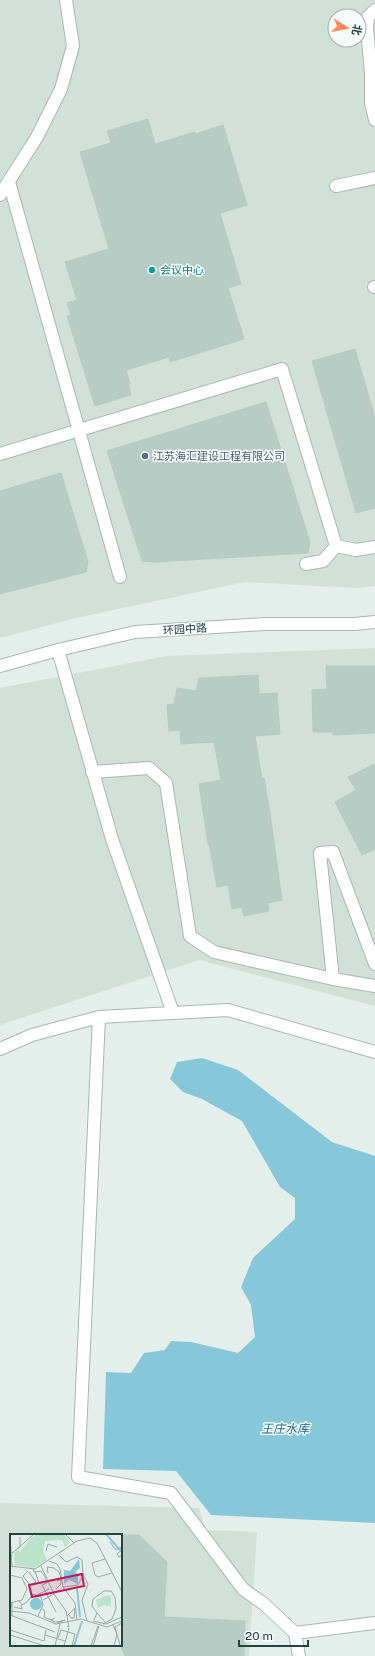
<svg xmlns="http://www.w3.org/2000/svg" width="375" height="1656" font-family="'Public Sans','Noto Sans SC',sans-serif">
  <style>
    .built { fill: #d2e0da; fill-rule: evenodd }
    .water { fill: #87c7da }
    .building { fill: #b9cbc5; stroke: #b6cac3 }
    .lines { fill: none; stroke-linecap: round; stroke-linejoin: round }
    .minor-casing { stroke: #a6b8b3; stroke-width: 14 }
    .minor { stroke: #fff; stroke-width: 12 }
    .culture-dot { fill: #0f9aa8; stroke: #f6fbf9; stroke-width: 1.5 }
    .service-dot { fill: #5c6f8a; stroke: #f6fbf9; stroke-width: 1.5 }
    .labels { text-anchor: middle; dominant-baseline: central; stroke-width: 3; stroke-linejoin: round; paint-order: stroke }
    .culture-label { font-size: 11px; fill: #0d838f; stroke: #f6fbf9; text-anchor: start }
    .service-label { font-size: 11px; fill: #4e5e75; stroke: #f6fbf9; text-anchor: start }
    .street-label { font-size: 11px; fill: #21443d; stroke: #f6fbf9 }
    .water-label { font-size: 12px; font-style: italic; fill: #136c88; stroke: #f6fbf9 }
    .inset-river { fill: none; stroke: #87c7da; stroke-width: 2 }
    .inset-road { fill: none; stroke: #96aba5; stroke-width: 1 }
    .view { fill: #c2185b; fill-opacity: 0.15; stroke: #c2185b; stroke-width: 2 }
    .inset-edge { fill: none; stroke: #21443d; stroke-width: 2 }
  </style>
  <rect width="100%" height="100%" fill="#e4efeb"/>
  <path class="built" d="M 0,0 L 375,0 L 375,586 L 356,588 L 245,582 L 76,618 L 0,638 ZM 335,16 L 359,16 L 359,40 L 335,40 Z
    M 375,648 L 375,1006 L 199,960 L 0,1025 L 0,688 L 166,656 Z
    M 0,1503 L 199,1508 L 206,1530 L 257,1532 L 249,1656 L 0,1656 ZM 11,1535 L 121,1535 L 121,1645 L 11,1645 Z"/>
  <path class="water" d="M 202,1058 L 238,1070 L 332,1142 L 375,1156 L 375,1523 L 211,1515 L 176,1471 L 103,1469 L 106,1372 L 131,1373 L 144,1353 L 165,1350 L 171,1341 L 191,1342 L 238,1353 L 255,1337 L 251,1305 L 241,1287 L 253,1258 L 295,1219 L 295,1198 L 280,1187 L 242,1121 L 202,1099 L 183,1092 L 170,1079 L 177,1062 Z"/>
  <path class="building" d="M 148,119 L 155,144 L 195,132 L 195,134 L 223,125 L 247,205 L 220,213 L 241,284 L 228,288 L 244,339 L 170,362 L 169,357 L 126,370 L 130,384 L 128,384 L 131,395 L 95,406 L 67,316 L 71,315 L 67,303 L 77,300 L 65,262 L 109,249 L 80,152 L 111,143 L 107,131 Z
    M 355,349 L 375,418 L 375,508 L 356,513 L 312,361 Z
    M 266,402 L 310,542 L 308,553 L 155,562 L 142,561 L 107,451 Z
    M 61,473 L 88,562 L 86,572 L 0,594 L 0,491 Z
    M 326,666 L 375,666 L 375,733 L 333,735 L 333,732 L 313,732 L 312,690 L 327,689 Z
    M 258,675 L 259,694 L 277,693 L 280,734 L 255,736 L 262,779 L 264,778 L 270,813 L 282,900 L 268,903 L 269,911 L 244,916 L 242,907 L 232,909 L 228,885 L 217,887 L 209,844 L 208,844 L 199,784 L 221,780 L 214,742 L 181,744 L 180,730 L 169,731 L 167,705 L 174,704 L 177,688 L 196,691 L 199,678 Z
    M 375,764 L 375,849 L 362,855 L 335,802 L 356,790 L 348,777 Z
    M 121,1535 L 139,1535 L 167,1562 L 164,1617 L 245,1621 L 244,1656 L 125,1656 L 121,1647 Z"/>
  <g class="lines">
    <g class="minor-casing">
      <path id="minor" d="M 375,10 L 368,17 L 367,28 L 371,73 L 371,103 L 375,120
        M 9,182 L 120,577
        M 336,186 L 375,178
        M 0,195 L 37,137 L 61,89 L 73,46 L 66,0
        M 374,287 L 375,287
        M 0,454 L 282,369 L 336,546 L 356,550 L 375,547
        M 306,564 L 323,561 L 336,546
        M 58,650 L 112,839 L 173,1013
        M 0,666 L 58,650 L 135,632 L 265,624 L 354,624 L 375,622
        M 92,772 L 149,768 L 166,783 L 190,936 L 214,952 L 333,979 L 375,986
        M 333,979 L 320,853 L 333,852 L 375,964
        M 99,1017 L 78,1477 L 171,1493 L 243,1589 L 264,1604 L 295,1633 L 375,1623
        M 0,1049 L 32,1035 L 99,1017 L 228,1010 L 375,1052
        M 295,1633 L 299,1656"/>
    </g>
    <use href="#minor" class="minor"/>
  </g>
  <circle class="culture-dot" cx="152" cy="270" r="4"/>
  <circle class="service-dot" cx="145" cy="456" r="4"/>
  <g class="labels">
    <g class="culture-label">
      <text x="160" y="270">会议中心</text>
    </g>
    <g class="service-label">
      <text x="153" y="456">江苏海汇建设工程有限公司</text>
    </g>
    <g class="street-label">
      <text transform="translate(185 629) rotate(-4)">环园中路</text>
    </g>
    <g class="water-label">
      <text x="285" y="1429">王庄水库</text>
    </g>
  </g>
  <g transform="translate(10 1534)">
    <rect width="112" height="112" fill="#e4efeb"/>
    <path d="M 27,0 L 54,0 L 60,8 L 55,13 L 52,6 L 35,7 L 33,17 L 37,26 L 24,34 L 5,31 L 4,19 L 8,16 L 10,18 L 20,5 ZM 98,61 L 101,63 L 101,73 L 94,71 L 88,74 L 86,66 Z" fill="#bbe3c9"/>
    <path d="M 69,25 L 70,34 L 65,38 L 68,40 L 68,50 L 59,46 L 54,50 L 54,36 L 60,37 ZM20 70a6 6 0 1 1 12 0a6 6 0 1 1-12 0Z" fill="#87c7da"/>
    <path class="inset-river" d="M 96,0 L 110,16 L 112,15M 67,54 L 70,83M 64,112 L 72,87"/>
    <path class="inset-road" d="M 55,0 L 64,9M 0,2 L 2,32M 100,8 L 106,16 L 112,13M 7,15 L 24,0M 112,16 L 107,20 L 109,23 L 112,21M 36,17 L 38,10 L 47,13M 2,19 L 10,13 L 10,3M 49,21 L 56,28 L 67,23 L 72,26 L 73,40 L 78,50 L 72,66 L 77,87M 95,25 L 82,29 L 85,41 L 88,43 L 102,39M 39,27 L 47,30 L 50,35 L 53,53 L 65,69 L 67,86M 0,32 L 25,35 L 67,7 L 80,4 L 87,9 L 112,58M 31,32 L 44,60 L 56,77 L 59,93 L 57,92M 23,35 L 24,38 L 31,37 L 35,43 L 37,49 L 32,51 L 46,78M 18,37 L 13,42 L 20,51 L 26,48 L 19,38M 25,37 L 29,49M 38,39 L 37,33 L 44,34 L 49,38 L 51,44M 0,41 L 12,44 L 17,55 L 12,66 L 0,69M 53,53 L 68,51 L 72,43 L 70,39M 46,55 L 51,50 L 51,44 L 47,47 L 51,46M 27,61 L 39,55M 33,66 L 44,60M 9,67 L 12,71 L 17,68 L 23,60 L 31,63 L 33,71 L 28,82M 4,73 L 12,75 L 11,71M 32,75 L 35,77 L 34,83 L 41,86M 0,77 L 19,79 L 46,90 L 71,85 L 97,93 L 112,87M 0,77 L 2,69 L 2,82M 87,79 L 95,88M 0,81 L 45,98M 57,82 L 65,74 L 64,84 L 61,84 L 59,81M 45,84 L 41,86 L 45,88 L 47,88 L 49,89 L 55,86 L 47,88M 84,86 L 87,79 L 82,72 L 83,65 L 94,57 L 101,57 L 105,63 L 106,75 L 102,85 L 93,90M 83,87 L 96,90 L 112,83M 103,91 L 107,100 L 104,112M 0,96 L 34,107 L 35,101M 36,96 L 35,101 L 55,107M 0,101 L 35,112M 48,104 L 51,96 L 65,100 L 62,112M 110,111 L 105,93 L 112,89M 45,112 L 50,90M 54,112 L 59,94M 81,112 L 88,92M 83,112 L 89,92"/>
    <path class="view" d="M 72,40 L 74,52 L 22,63 L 19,51 Z"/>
    <rect width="112" height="112" class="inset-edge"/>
  </g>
  <g transform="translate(347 28) rotate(101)"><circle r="19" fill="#f6fbf9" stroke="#a1b2ae"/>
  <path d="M0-3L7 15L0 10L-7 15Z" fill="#ff8a53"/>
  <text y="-6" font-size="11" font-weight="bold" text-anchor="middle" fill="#21443d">北</text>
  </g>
  <path d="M239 1640v6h69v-6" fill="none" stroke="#21443d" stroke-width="2"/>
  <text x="245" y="1640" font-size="12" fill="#21443d" stroke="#f6fbf9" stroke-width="3" paint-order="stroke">20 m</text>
</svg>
